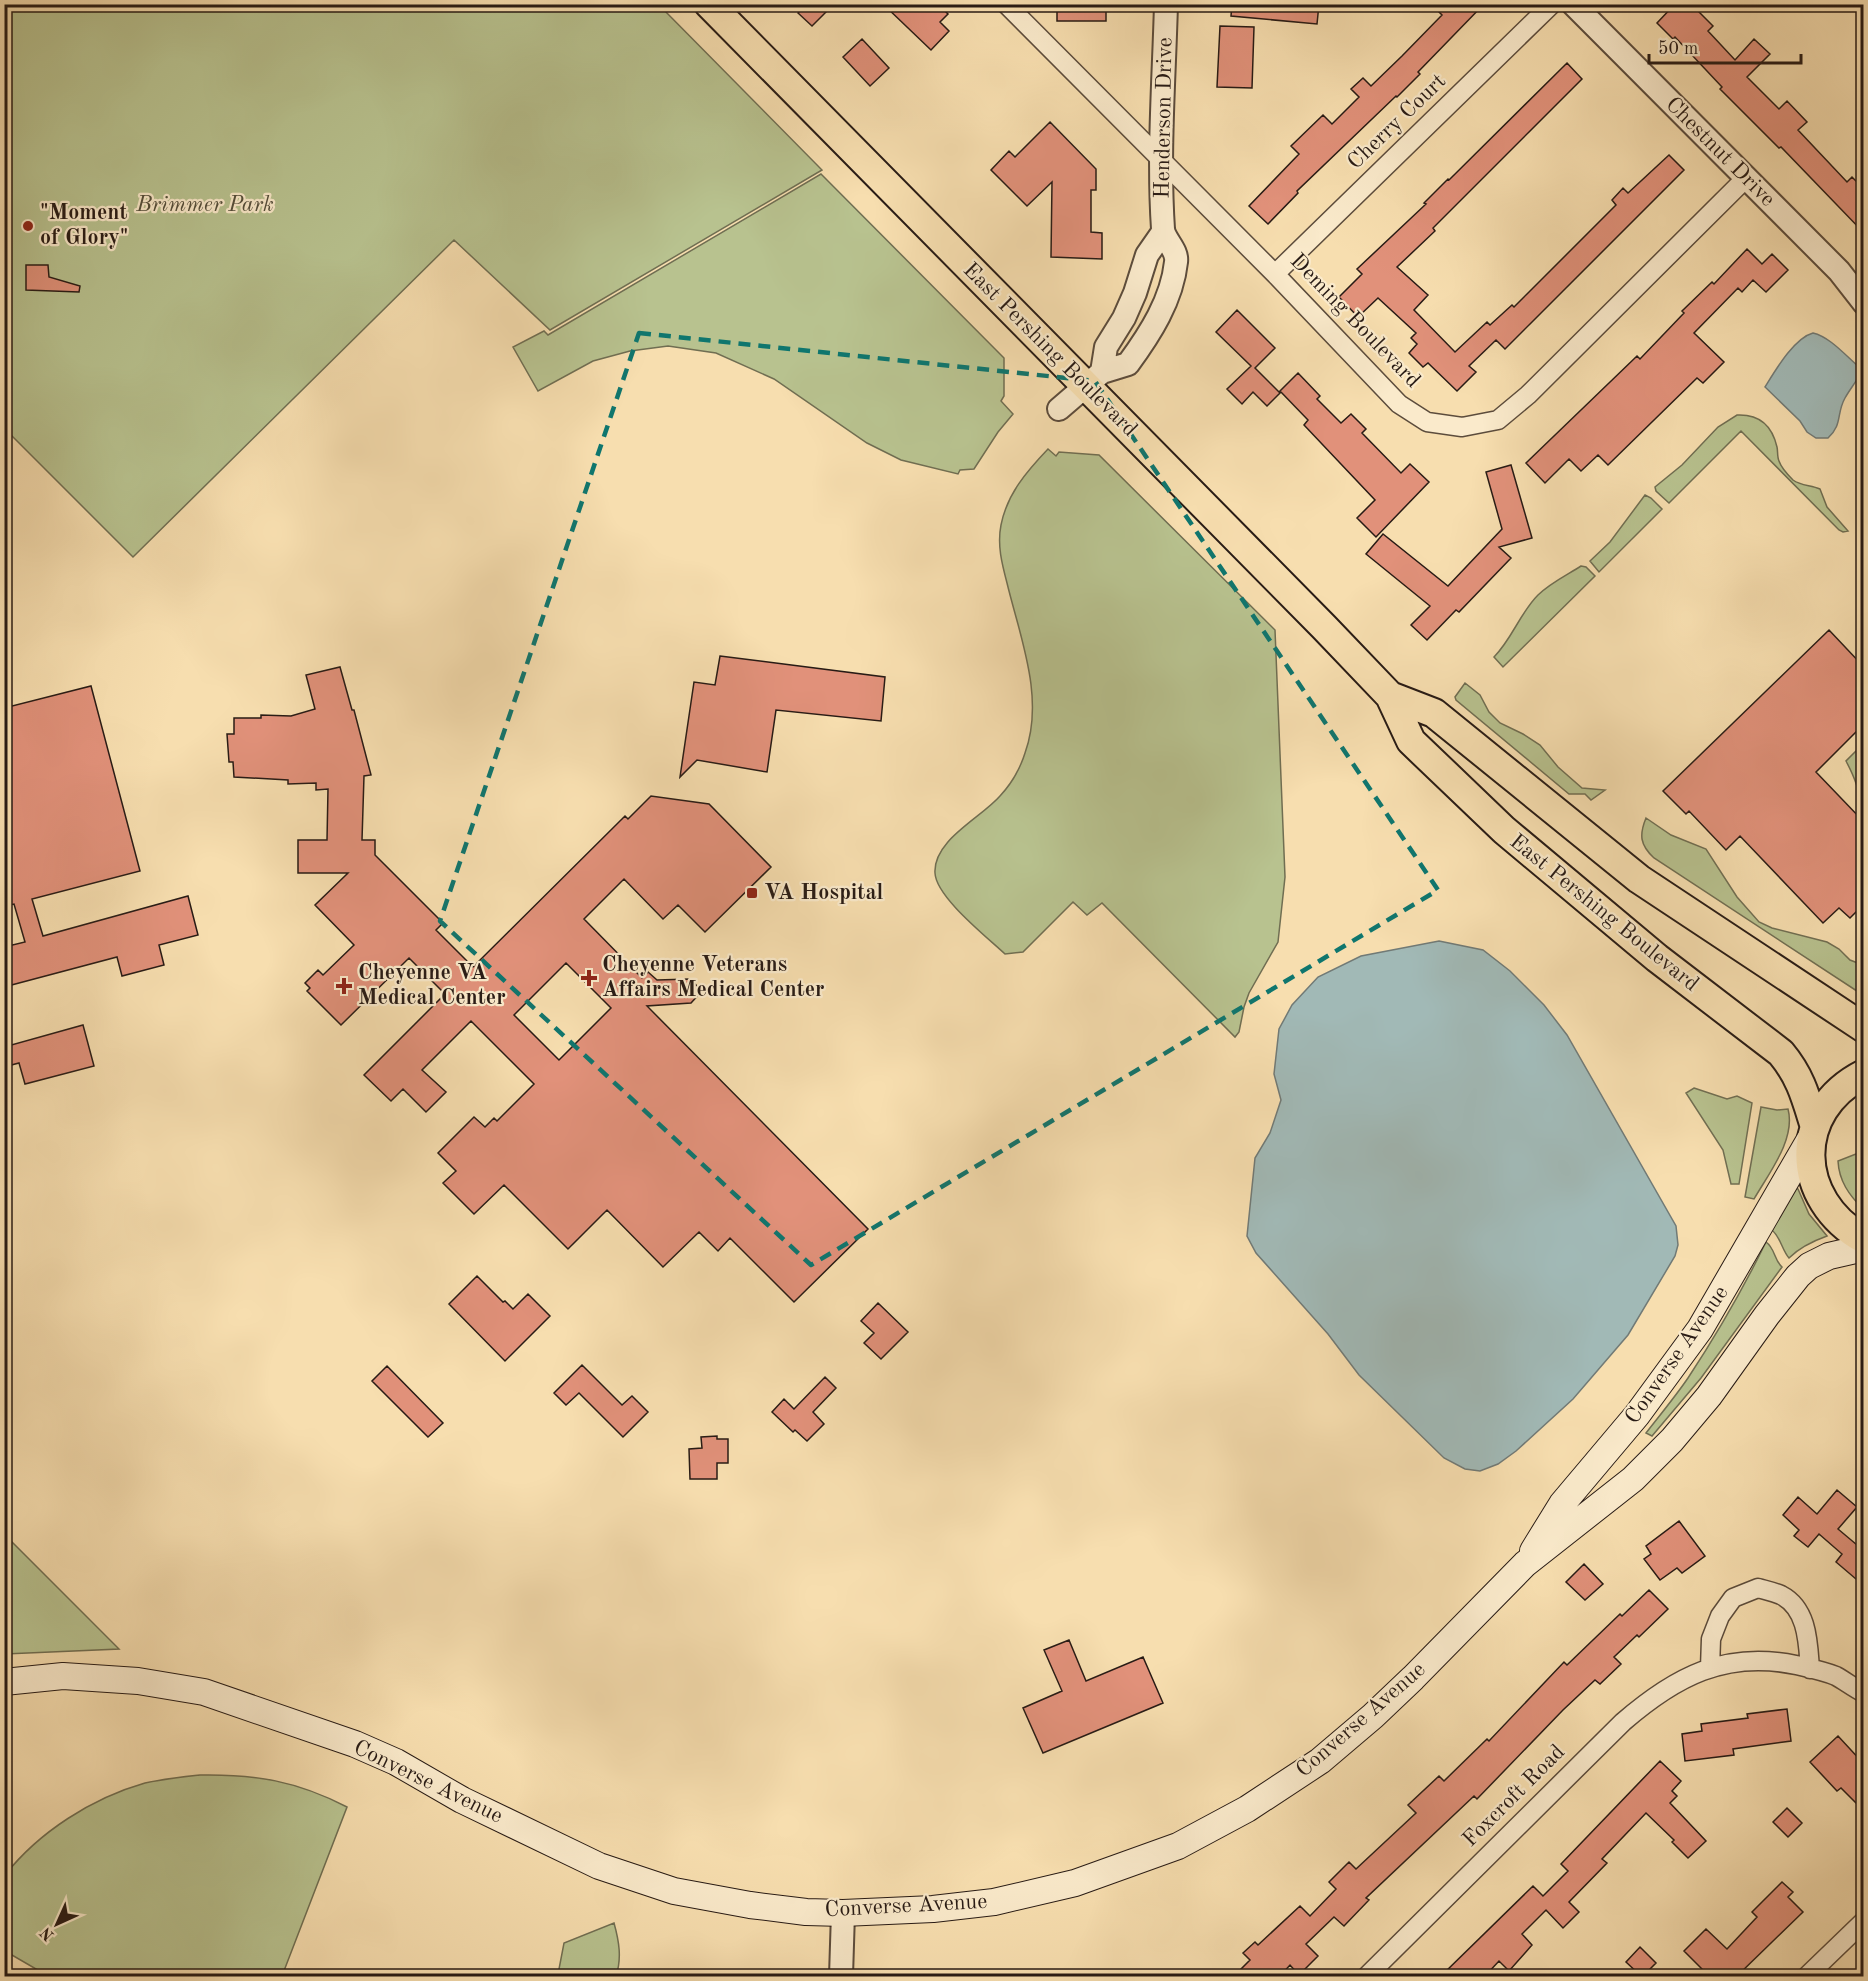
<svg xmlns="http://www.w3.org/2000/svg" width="1868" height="1981" font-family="'Old Standard TT',serif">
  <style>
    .green { fill: #b8c28f; stroke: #706e52; stroke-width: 1.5 }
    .water { fill: #a1b9b6; stroke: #717a76; stroke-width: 1.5 }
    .building { fill: #e1917a; stroke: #281b15; stroke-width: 1.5; fill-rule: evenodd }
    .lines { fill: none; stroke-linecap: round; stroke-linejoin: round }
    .minor-casing { stroke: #5c4c3c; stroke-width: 21 }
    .tertiary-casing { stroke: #5c4c3c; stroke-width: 26 }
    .secondary-casing { stroke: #281b15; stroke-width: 28 }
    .primary-casing { stroke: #281b15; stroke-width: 32 }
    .minor { stroke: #faeacb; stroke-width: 18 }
    .tertiary { stroke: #faeacb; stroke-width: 22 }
    .secondary { stroke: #faeacb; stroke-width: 26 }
    .primary { stroke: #f7deaf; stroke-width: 28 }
    .marked { fill: none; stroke: #0f766e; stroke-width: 4.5; stroke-dasharray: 12 8; stroke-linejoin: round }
    .poi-dot { fill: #8f2418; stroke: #faeacb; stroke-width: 2 }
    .labels { text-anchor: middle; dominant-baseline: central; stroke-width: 4.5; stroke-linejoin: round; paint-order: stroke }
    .street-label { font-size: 22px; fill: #281b15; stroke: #faeacb }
    .park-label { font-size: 22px; font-style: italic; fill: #534d3a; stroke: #faeacb }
    .poi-label { font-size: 22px; font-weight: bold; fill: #281b15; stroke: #faeacb; text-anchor: start }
  </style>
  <rect width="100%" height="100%" fill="#f7deaf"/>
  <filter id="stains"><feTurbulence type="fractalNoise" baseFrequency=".00333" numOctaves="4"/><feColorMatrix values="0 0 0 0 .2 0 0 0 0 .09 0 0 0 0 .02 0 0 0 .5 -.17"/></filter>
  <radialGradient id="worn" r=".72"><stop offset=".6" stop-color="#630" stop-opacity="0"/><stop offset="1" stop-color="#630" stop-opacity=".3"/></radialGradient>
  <path class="green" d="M 4,5 L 659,5 L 822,170 L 550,330 L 454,240 L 133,557 L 5,429 Z
    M 821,174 L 1004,358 L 1004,396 L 1001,401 L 1013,414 L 998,432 L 974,469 L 960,470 L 958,474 L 901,460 L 867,443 L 774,379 L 716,353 L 668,346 L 630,351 L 593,361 L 538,391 L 513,347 L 544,331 L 548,335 Z
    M 1737,415 C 1759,414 1772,425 1777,447 C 1778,451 1777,457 1779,461 C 1781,467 1788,475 1793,480 C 1801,486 1811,485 1820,489 L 1827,507 L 1848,531 L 1843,532 L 1839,530 L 1741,431 L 1669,503 L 1656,491 L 1655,487 L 1682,465 L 1718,427 Z
    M 1048,449 L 1056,456 L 1059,452 L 1099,455 L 1275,630 L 1285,877 L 1278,942 L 1249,993 L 1244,1007 L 1239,1032 L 1235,1037 L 1102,903 L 1087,915 L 1073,902 L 1023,952 L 1005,954 C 987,937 936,897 935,873 C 933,840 981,818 1000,796 C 1012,783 1020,769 1025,753 C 1045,698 1020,637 1007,583 C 1002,564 997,545 1001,525 C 1007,494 1027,471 1048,449 Z
    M 1645,495 L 1651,498 L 1662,509 L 1599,572 L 1590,561 L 1610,542 Z
    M 1581,566 L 1586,567 L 1595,576 L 1503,667 L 1494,657 C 1512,639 1520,613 1538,595 C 1550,583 1567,575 1581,566 Z
    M 1465,683 L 1480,695 L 1489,712 L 1500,723 L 1523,734 L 1540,745 L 1558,767 L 1582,788 L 1605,790 L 1591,800 L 1585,794 L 1569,794 L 1456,700 L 1455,697 Z
    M 1863,744 L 1863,811 L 1861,811 C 1860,791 1855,778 1846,761 Z
    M 1646,818 L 1671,835 L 1706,849 L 1737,897 L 1759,922 L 1772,928 L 1827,942 L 1839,949 L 1850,960 L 1863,965 L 1863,995 L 1654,858 C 1640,845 1639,835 1646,818 Z
    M 1694,1088 L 1727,1099 L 1737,1096 L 1752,1103 L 1739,1184 L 1731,1184 L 1723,1150 L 1686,1093 Z
    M 1761,1107 L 1777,1110 L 1788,1109 C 1796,1139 1769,1173 1754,1199 L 1745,1197 Z
    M 1861,1152 L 1864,1152 L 1863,1209 C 1849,1195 1839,1181 1838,1161 Z
    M 1796,1188 L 1798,1189 L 1809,1214 L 1827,1236 C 1813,1241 1800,1247 1789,1258 C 1782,1250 1781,1238 1772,1230 Z
    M 1766,1242 C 1775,1248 1774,1260 1782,1267 L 1701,1378 L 1652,1436 L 1646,1433 C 1660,1415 1675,1397 1688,1378 C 1717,1334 1743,1289 1766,1242 Z
    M 4,1535 L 5,1535 L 119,1649 L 5,1654 Z
    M 200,1775 C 255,1774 297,1781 347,1807 L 282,1976 L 48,1976 L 5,1951 L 5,1875 C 39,1832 92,1798 145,1783 C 163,1779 182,1777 200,1775 Z
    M 614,1923 C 619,1941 622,1958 616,1976 L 566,1976 L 559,1969 L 564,1943 Z"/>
  <path class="water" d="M 1813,333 C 1830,337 1845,355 1859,367 L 1861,372 C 1857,381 1850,389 1845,398 C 1836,414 1843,424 1828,438 L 1816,438 L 1807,432 L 1800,421 L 1765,387 C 1775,371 1794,338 1813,333 Z
    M 1439,941 L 1483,950 L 1510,971 L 1544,1005 L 1567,1035 L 1676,1226 L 1678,1245 L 1675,1256 L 1628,1335 L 1573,1399 L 1516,1451 L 1498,1464 L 1480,1471 L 1465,1469 L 1444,1458 L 1359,1375 L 1328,1334 L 1256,1253 L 1247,1236 L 1255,1158 L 1270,1133 L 1281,1100 L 1274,1074 L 1279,1029 L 1292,1005 L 1318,977 L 1361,956 Z"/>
  <path class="building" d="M 806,4 L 834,4 L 812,26 L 798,13 Z
    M 883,4 L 938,4 L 948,14 L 940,22 L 949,31 L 931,50 Z
    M 1057,4 L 1106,4 L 1106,21 L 1057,21 Z
    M 1232,4 L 1319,4 L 1317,24 L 1231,16 Z
    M 1431,4 L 1484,4 L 1418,72 L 1420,74 L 1397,97 L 1396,96 L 1297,191 L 1298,193 L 1268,224 L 1249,206 L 1299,154 L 1291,146 L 1323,115 L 1332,124 L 1359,97 L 1351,89 L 1363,78 L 1371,86 L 1402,56 L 1442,15 Z
    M 1675,4 L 1691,4 L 1713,26 L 1708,31 L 1735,60 L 1754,39 L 1770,54 L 1747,77 L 1779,109 L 1787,101 L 1807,122 L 1798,130 L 1847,182 L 1852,177 L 1863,188 L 1863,232 L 1781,147 L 1779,148 L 1720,89 L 1722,87 L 1675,37 L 1673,39 L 1657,23 Z
    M 1220,26 L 1254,27 L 1252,88 L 1217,87 Z
    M 862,39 L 889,68 L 870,86 L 843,57 Z
    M 1567,63 L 1582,79 L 1433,228 L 1435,231 L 1397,267 L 1428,295 L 1414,310 L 1455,352 L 1487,322 L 1490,325 L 1512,305 L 1514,307 L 1616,205 L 1612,200 L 1623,188 L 1628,193 L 1669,155 L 1684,170 L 1505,349 L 1496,340 L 1469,366 L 1476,372 L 1457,391 L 1428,363 L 1423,367 L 1409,353 L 1417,344 L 1411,338 L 1416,333 L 1378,298 L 1358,317 L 1339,297 L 1362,274 L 1357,269 L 1426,204 L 1424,203 L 1448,179 L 1449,180 Z
    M 1050,122 L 1096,169 L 1096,190 L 1091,190 L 1091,232 L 1102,233 L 1102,259 L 1051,257 L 1052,182 L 1027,206 L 991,170 L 1009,151 L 1015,157 Z
    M 1747,249 L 1762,264 L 1772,254 L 1788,270 L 1766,292 L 1753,280 L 1742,292 L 1738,288 L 1694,333 L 1724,362 L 1703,383 L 1697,378 L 1608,465 L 1598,455 L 1581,471 L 1569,459 L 1545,483 L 1526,463 L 1637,356 L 1640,359 L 1684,313 L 1682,311 L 1712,282 L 1714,284 Z
    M 26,265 L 48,265 L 49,277 L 80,286 L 79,292 L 26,290 Z
    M 1237,310 L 1275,348 L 1255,368 L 1280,393 L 1267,406 L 1253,392 L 1242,404 L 1227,389 L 1251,366 L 1216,332 Z
    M 1298,373 L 1320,396 L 1317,399 L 1341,423 L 1351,414 L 1366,429 L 1362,433 L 1401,473 L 1410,464 L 1429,482 L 1376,537 L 1357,518 L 1375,500 L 1304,425 L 1308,420 L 1280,391 Z
    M 1511,465 L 1532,538 L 1499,547 L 1511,558 L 1459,612 L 1456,610 L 1427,640 L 1411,625 L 1430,606 L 1366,554 L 1383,534 L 1448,586 L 1502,529 L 1486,472 Z
    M 1829,630 L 1863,666 L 1863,725 L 1816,772 L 1863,821 L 1863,905 L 1850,918 L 1839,908 L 1823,923 L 1740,836 L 1726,850 L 1689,811 L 1686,814 L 1663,791 Z
    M 720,656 L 885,677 L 881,721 L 776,710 L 767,772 L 697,760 L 680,777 L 694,682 L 715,685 Z
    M 340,667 L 352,710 L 354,710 L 371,775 L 364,776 L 362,840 L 375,840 L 375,855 L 443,923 L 436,930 L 473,967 L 625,816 L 628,819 L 651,796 L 709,804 L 771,867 L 705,932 L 678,905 L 663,919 L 624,879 L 584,919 L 642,978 L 648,972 L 657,980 L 690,979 L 702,991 L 691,1003 L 647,1006 L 868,1229 L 794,1302 L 730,1238 L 718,1251 L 699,1232 L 663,1267 L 607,1210 L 568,1249 L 504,1185 L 474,1214 L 443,1183 L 456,1171 L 438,1153 L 474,1117 L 485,1127 L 494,1118 L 497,1121 L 534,1084 L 471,1021 L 422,1070 L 446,1092 L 426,1112 L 403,1089 L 391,1101 L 364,1075 L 445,994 L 409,958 L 341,1025 L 307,991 L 310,988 L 305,983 L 318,970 L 323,975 L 354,945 L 315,905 L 348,873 L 298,873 L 298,840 L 327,840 L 328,789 L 316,790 L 316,783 L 288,784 L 288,780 L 234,777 L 233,762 L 229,762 L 227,734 L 234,734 L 234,718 L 261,718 L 261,715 L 291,716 L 315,709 L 306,675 ZM 566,963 L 611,1008 L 559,1060 L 514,1015 Z
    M 91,686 L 140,871 L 32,899 L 43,936 L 188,896 L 198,935 L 159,945 L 164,965 L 122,976 L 117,957 L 4,987 L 4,947 L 25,942 L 14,904 L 4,906 L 4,708 Z
    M 83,1025 L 94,1066 L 25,1084 L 19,1063 L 4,1067 L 4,1047 Z
    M 477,1276 L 503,1302 L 505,1301 L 513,1309 L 528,1294 L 550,1316 L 505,1361 L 449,1304 Z
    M 878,1303 L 908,1332 L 881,1359 L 864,1343 L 874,1333 L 861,1321 Z
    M 582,1365 L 622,1405 L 632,1396 L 648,1412 L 623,1437 L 579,1393 L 566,1405 L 554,1393 Z
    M 387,1366 L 443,1423 L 428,1437 L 372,1381 Z
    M 825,1377 L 836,1388 L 813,1412 L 824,1424 L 807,1441 L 795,1430 L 793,1432 L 772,1412 L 784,1399 L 794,1409 Z
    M 717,1436 L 717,1439 L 728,1439 L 728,1463 L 717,1463 L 717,1479 L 690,1479 L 689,1449 L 702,1448 L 701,1437 Z
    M 1837,1490 L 1857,1507 L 1838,1529 L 1863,1550 L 1863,1585 L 1836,1562 L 1842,1554 L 1819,1534 L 1808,1547 L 1794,1536 L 1799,1530 L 1783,1515 L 1798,1497 L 1817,1514 Z
    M 1679,1521 L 1705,1556 L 1682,1573 L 1677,1568 L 1660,1580 L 1644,1559 L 1651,1554 L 1646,1546 Z
    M 1584,1564 L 1603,1584 L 1585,1600 L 1566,1582 Z
    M 1649,1590 L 1668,1609 L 1639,1637 L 1637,1635 L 1614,1657 L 1621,1664 L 1600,1684 L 1595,1680 L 1563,1710 L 1477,1799 L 1474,1796 L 1366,1898 L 1369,1900 L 1344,1926 L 1334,1917 L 1306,1944 L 1318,1956 L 1299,1975 L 1290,1965 L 1279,1977 L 1233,1977 L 1250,1960 L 1243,1953 L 1255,1942 L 1258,1945 L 1300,1906 L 1310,1916 L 1336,1889 L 1329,1882 L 1349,1862 L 1356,1869 L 1416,1813 L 1408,1805 L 1439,1776 L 1444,1781 L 1487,1739 L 1489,1741 L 1564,1662 L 1567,1665 L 1620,1614 L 1622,1616 Z
    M 1069,1640 L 1086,1681 L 1143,1657 L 1163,1703 L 1043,1753 L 1023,1708 L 1062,1691 L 1044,1650 Z
    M 1787,1709 L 1791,1741 L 1733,1749 L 1734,1755 L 1685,1761 L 1682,1734 L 1702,1731 L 1701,1724 L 1748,1718 L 1747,1714 Z
    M 1838,1736 L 1863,1763 L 1863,1810 L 1841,1788 L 1837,1791 L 1810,1762 Z
    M 1660,1761 L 1681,1781 L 1672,1791 L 1677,1796 L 1670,1803 L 1706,1841 L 1688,1858 L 1672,1842 L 1674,1840 L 1646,1813 L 1602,1859 L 1607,1863 L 1569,1902 L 1579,1912 L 1563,1928 L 1546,1910 L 1522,1934 L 1532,1945 L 1509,1971 L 1499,1961 L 1484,1977 L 1440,1977 L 1533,1886 L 1543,1896 L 1568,1871 L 1561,1864 Z
    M 1787,1808 L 1802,1823 L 1788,1837 L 1773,1822 Z
    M 1782,1882 L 1793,1892 L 1788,1897 L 1803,1912 L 1736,1977 L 1710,1977 L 1684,1951 L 1706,1929 L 1727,1949 L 1757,1917 L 1752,1912 Z
    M 1640,1947 L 1656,1963 L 1642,1977 L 1626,1962 Z"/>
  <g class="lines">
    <g class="minor-casing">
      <path id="minor" d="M 1006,4 L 1275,274 L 1399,404 L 1427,422 L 1462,427 L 1498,420 L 1528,395 L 1746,178
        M 1275,274 L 1552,4
        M 1710,1668 L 1711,1639 L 1720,1616 L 1733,1598 L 1758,1588 C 1765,1590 1774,1592 1781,1595 C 1808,1609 1808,1643 1810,1669
        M 1367,1976 L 1623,1722 C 1675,1677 1725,1650 1796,1665 C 1809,1668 1823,1671 1836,1676 C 1845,1681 1854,1688 1864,1693
        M 1807,1976 L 1864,1921"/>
    </g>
    <g class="tertiary-casing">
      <path id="tertiary" d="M 1573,4 L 1839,271 L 1864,303
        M 1102,372 L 1106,347 L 1124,318 L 1135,293 L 1147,255 L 1163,232
        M 1059,409 L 1102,372 L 1128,364 C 1150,334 1172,300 1176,262 C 1178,250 1164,240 1163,229 C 1158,154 1164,79 1166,4
        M 841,1976 L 843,1913"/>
    </g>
    <g class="secondary-casing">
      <path id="secondary" d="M 1533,1551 L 1562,1504 L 1637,1415 L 1700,1329 L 1813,1134
        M 4,1682 L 63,1676 L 138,1681 L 204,1692 L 355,1744 L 396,1762 L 462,1800 L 599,1866 L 674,1891 L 750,1905 L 806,1912 L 843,1913 L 933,1909 L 994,1902 L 1075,1883 L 1178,1846 L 1247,1809 L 1320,1761 L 1373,1716 L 1413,1678 L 1525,1564 L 1633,1479 L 1672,1440 L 1709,1396 L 1767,1315 L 1798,1276 L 1809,1266 L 1829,1256 L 1864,1248"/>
    </g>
    <g class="primary-casing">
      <path id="primary" d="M 709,4 L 1324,627 L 1390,696 L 1411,741 L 1504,830 L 1657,958 L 1781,1053 C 1801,1077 1806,1098 1815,1127
        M 1390,696 L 1434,713 L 1639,879 L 1864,1028
        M 1864,1074 C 1791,1111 1794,1200 1864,1239"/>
    </g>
    <use href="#minor" class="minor"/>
    <use href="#tertiary" class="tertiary"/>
    <use href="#secondary" class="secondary"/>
    <use href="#primary" class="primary"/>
  </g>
  <path class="marked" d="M 639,333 L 1095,381 L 1438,890 L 811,1265 L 440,921 Z"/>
  <g class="poi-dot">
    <circle cx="28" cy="226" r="6"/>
    <rect x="746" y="887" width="12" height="12" rx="3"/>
    <path d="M586 969h6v6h6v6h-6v6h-6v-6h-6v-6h6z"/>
    <path d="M341 977h6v6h6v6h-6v6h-6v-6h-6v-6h6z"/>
  </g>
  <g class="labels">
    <g class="street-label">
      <text transform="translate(1164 118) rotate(-89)">Henderson Drive</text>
      <text transform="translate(1397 122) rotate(-44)">Cherry Court</text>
      <text transform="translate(1720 152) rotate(45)">Chestnut Drive</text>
      <text transform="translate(1355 321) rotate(46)">Deming Boulevard</text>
      <text transform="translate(1050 350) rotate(45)">East Pershing Boulevard</text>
      <text transform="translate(1604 913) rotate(39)">East Pershing Boulevard</text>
      <text transform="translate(1677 1355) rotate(-55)">Converse Avenue</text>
      <text transform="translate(1361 1720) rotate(-41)">Converse Avenue</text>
      <text transform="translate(428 1782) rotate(26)">Converse Avenue</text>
      <text transform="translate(1514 1796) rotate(-45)">Foxcroft Road</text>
      <text transform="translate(906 1906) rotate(-3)">Converse Avenue</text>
    </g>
    <g class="park-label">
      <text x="205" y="205">Brimmer Park</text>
    </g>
    <g class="poi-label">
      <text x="40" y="213">"Moment<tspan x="40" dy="25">of Glory"</tspan></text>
      <text x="764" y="893">VA Hospital</text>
      <text x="602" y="965">Cheyenne Veterans<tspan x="602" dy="25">Affairs Medical Center</tspan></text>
      <text x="358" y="973">Cheyenne VA<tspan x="358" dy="25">Medical Center</tspan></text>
    </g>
  </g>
  <rect width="1868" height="1981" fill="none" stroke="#f7deaf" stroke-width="24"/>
  <rect x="6" y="6" width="1856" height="1969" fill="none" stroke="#281b15" stroke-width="3"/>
  <rect x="12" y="12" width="1844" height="1957" fill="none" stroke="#281b15" stroke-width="1.5"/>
  <g transform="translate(57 1924) rotate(225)" stroke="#faeacb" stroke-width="4.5" paint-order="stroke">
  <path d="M0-4.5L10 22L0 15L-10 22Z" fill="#281b15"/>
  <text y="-9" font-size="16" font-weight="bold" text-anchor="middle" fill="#281b15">N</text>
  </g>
  <path d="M1649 54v9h152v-9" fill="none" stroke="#281b15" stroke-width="3"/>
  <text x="1658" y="54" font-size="18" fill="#281b15" stroke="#faeacb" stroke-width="4.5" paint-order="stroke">50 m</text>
  <rect width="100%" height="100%" filter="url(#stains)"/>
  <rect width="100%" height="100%" fill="url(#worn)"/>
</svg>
